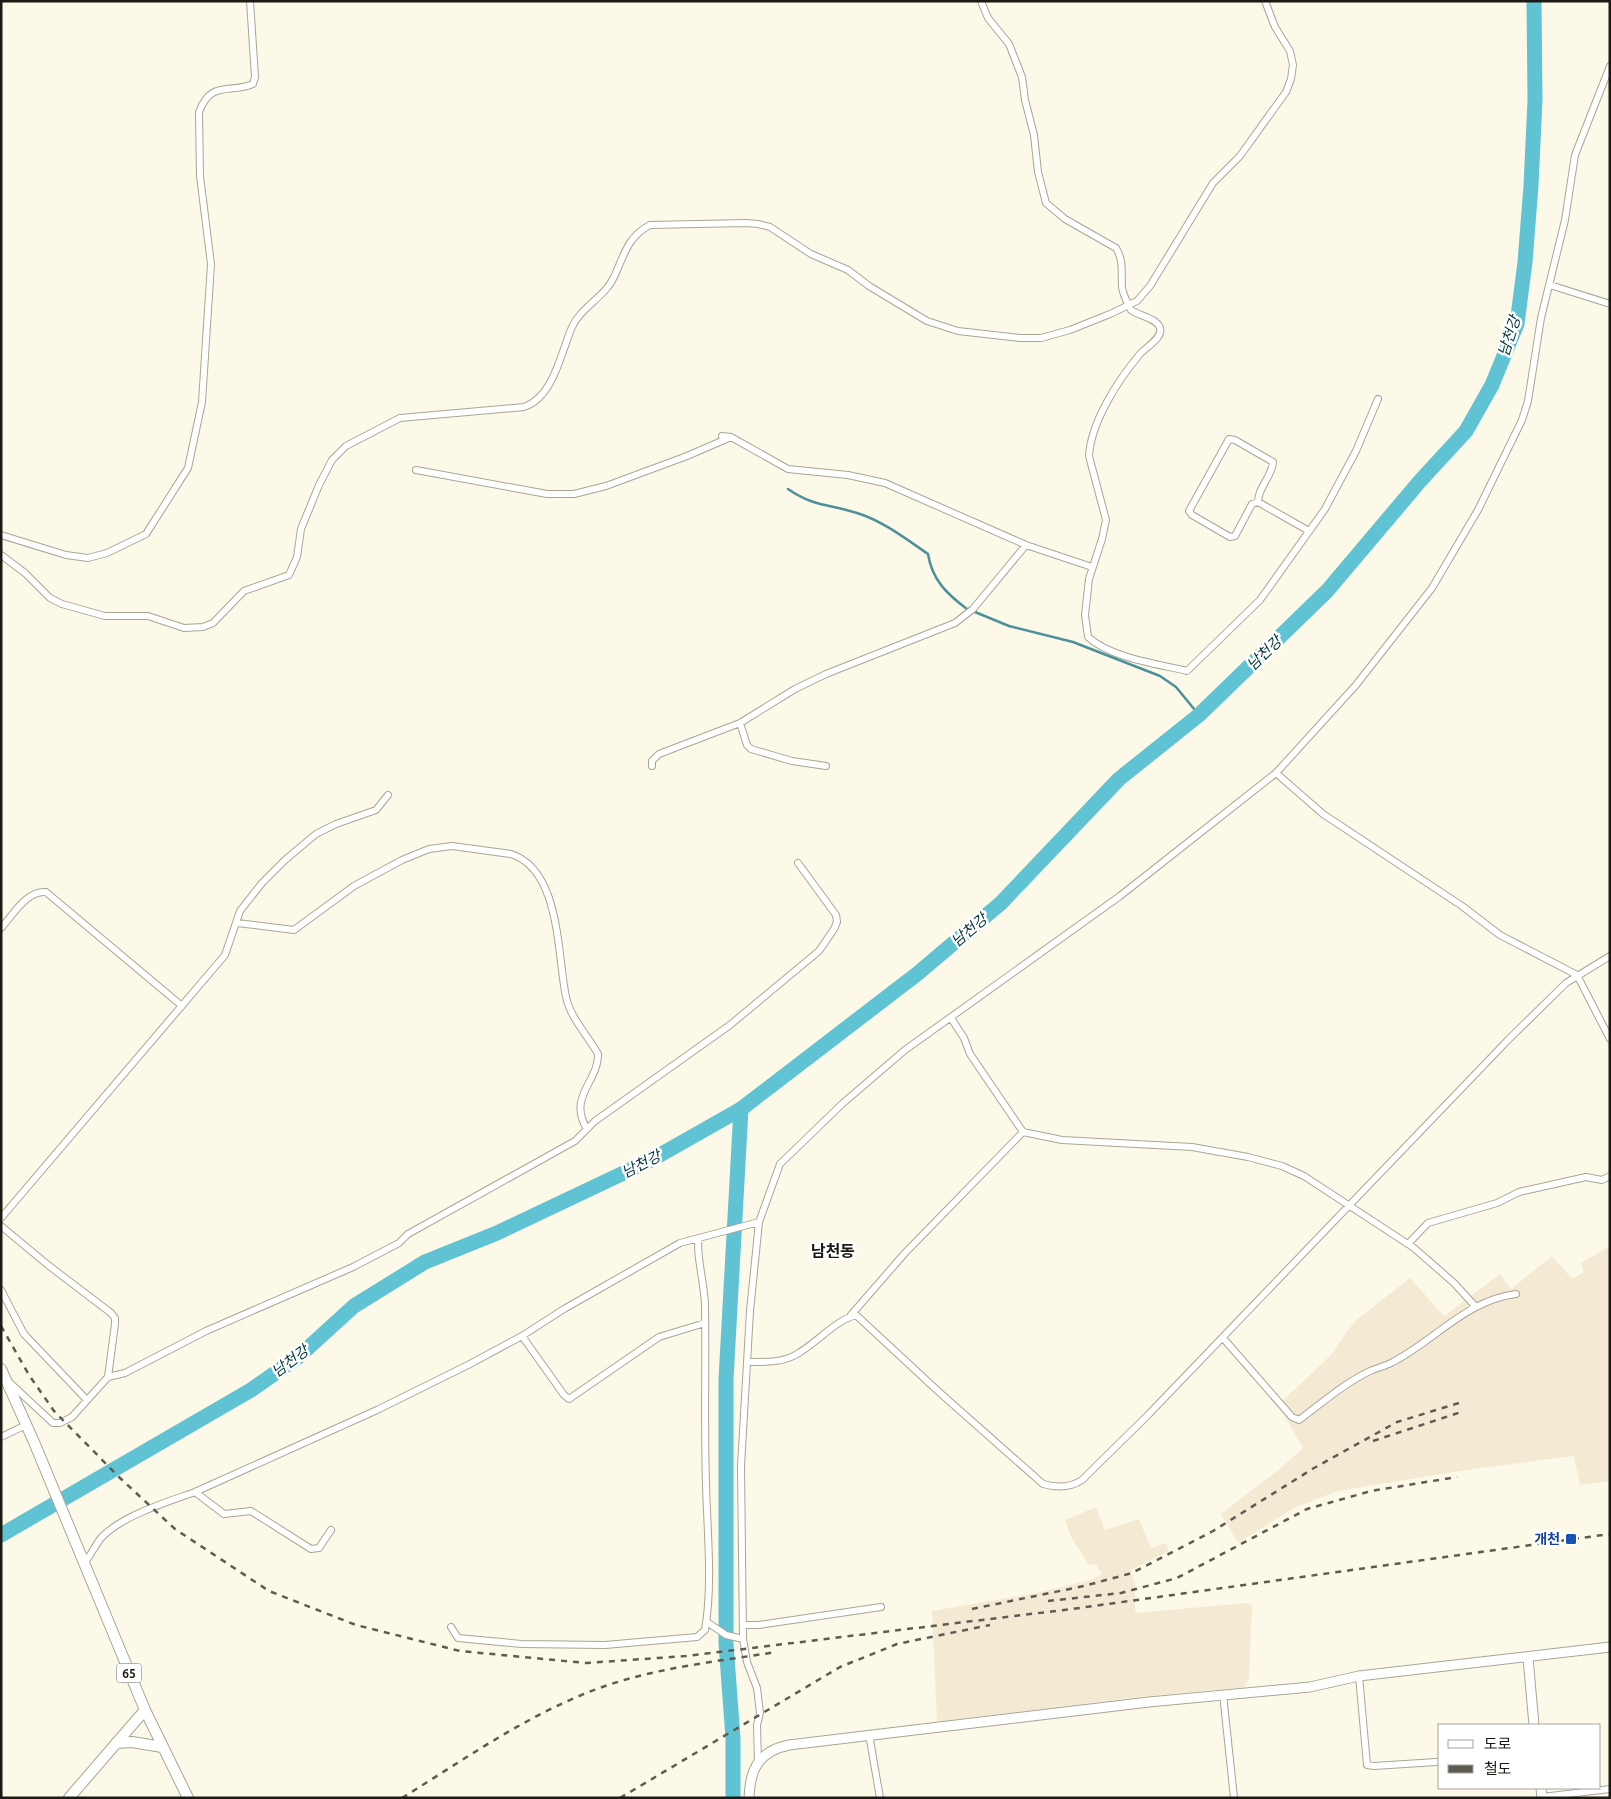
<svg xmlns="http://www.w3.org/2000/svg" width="1611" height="1799" font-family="Ubuntu,'Noto Sans KR',sans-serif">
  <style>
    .industrial { fill: #f4ead4 }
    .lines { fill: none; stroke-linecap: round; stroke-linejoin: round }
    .stream { stroke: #4b909a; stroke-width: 2.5 }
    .river { stroke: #5fc3d4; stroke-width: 15 }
    .minor-casing { stroke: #a9a596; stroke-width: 8 }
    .secondary-casing { stroke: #a9a596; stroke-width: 11 }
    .primary-casing { stroke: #a9a596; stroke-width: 12 }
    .minor { stroke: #fff; stroke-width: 6 }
    .secondary { stroke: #fff; stroke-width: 9 }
    .primary { stroke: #fff; stroke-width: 10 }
    .rail { stroke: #5e5c52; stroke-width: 2.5; stroke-dasharray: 6 6; stroke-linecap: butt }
    .transit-dot { fill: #1a4fb4; stroke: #fff; stroke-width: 2 }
    .labels { text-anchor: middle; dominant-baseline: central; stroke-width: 5; stroke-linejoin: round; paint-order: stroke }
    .shield { fill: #fff; stroke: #5f5f5a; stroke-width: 1 }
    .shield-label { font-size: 12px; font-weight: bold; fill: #1b1a14 }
    .transit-label { font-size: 14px; font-weight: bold; fill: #164399; stroke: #fff; text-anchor: end }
    .water-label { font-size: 15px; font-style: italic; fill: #03353c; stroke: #fff }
    .quarter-label { font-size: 16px; font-weight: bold; fill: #1b1a14; stroke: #fff }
  </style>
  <rect width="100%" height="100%" fill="#fdf9e8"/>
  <path class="industrial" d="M 1610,1246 L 1610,1481 L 1580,1485 L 1574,1456 L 1473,1469 L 1338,1491 L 1294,1508 L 1238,1543 L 1221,1514 L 1282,1467 L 1303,1448 L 1278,1405 L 1330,1356 L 1354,1322 L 1410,1278 L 1444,1316 L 1500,1274 L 1511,1289 L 1552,1256 L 1572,1279 L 1584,1272 L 1581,1263 Z
    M 1096,1507 L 1105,1530 L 1139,1519 L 1151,1548 L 1166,1543 L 1169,1551 L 1131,1570 L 1135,1585 L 1135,1613 L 1246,1603 L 1252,1605 L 1249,1678 L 1244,1687 L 1139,1697 L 937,1722 L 932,1611 L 1036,1593 L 1091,1580 L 1102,1574 L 1096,1564 L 1089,1565 L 1071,1537 L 1065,1520 Z"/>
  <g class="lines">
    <path class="stream" d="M 788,489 C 814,507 829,504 857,513 C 883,521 906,539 928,554 C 932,580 947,594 967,609
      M 975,612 L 1009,626 L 1073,642 L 1160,676 L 1176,687 L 1199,715"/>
    <path class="river" d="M 1,1535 L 251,1390 L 298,1357 L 354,1306 L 425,1262 L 497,1233 L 651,1160 L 741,1109 L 917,974 L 1001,903 L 1119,779 L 1199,715 L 1327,591 L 1420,481 L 1466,431 L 1492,385 L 1517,324 L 1525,262 L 1531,186 L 1535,100 L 1534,1
      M 733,1798 L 733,1738 L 726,1644 L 726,1379 L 741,1109"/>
    <g class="minor-casing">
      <path id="minor" d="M 981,1 L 988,18 L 1009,44 L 1022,77 L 1025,100 L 1034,135 L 1038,172 L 1046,203 L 1065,219 L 1116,248 C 1124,261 1121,273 1122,287 C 1123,296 1128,303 1131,310 C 1139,316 1157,318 1160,328 C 1163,338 1146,347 1140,354 C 1118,380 1091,422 1089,456 L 1106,520 L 1102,539 L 1089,579 L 1085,615 L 1088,637 C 1111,658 1158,664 1187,671 L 1260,600 L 1325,509 L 1356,451 L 1378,399
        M 1550,285 L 1610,304
        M 722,436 L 731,437 L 788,469 L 848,475 L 885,483 L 1026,545 L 1092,567
        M 416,470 L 547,494 L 574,494 L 606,486 L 687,456 L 731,437
        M 1258,502 C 1258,487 1272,477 1273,462 L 1235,440 L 1229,439 L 1189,511 L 1192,515 L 1230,537 L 1235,536 L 1252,504 L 1258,502 L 1309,531
        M 1,535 L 66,555 L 88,558 L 107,553 L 146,534 L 188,468 L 202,402 L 211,264 L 200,176 L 199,112 C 211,80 229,94 253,84 L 255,77 L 250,1
        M 1,555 L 25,573 L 50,598 L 62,604 L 105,616 L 148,616 L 184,628 L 203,627 L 213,623 L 244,591 L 289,575 L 297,557 L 301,529 L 319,485 L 332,460 L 346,446 L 400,418 L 524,407 C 554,397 561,352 572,327 C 581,307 605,297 614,277 C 624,256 627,237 650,225 L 746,223 L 758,224 L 770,227 L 811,254 L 848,270 L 869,286 L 927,321 L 958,331 L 1020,338 L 1041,338 L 1070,330 L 1110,314 L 1137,301 L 1150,286 L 1213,183 L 1240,156 L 1286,92 L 1291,79 L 1293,65 L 1290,51 L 1275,27 L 1265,1
        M 740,723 L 747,745 L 751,749 L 792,761 L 826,766
        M 652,766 L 652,761 L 659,754 L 740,723 L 795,689 L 826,674 L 955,623 L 973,609 L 1026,545
        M 1276,773 L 1323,814 L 1462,906 L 1500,935 L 1577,975 L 1610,1039
        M 237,923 L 294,930 L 354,886 L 402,860 L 429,849 L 452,846 L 511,854 C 561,870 557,955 566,997 C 570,1017 588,1036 598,1054 C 599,1081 567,1097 587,1129
        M 1,928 C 13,915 27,890 46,892 L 182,1006
        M 1023,1132 L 1062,1140 L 1192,1147 L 1248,1157 L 1282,1166 L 1304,1176 L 1414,1248 L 1454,1283 L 1475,1306
        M 1,1218 L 225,955 L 240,911 L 262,883 L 285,860 L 316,834 L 336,824 L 376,810 L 388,795
        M 1,1226 L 48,1265 L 111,1313 L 115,1318 L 115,1324 L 108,1377 L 72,1417 L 60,1423 L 53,1423 L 10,1383
        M 1408,1244 L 1428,1223 L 1497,1203 L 1519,1192 L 1586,1177 L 1602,1180 L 1610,1176
        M 1,1290 L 24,1334 L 87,1400
        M 851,1315 L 905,1253 L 1023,1132 L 970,1054 L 964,1038 L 951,1018
        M 522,1336 L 564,1395 L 569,1399 L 659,1337 L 705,1323
        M 1223,1338 L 1292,1417 L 1299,1420 C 1321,1404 1343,1384 1368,1372 C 1376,1368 1386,1366 1393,1362 C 1435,1340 1467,1300 1516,1294
        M 747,1362 C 763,1362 783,1363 797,1354 C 817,1343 834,1321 856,1315 L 939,1392 L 1043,1484 C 1057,1488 1070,1488 1082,1480 L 1148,1415 L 1508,1040 L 1566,983 L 1610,956
        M 108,1377 L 125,1373 L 206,1331 L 353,1267 L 399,1243 L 408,1234 L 575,1141 L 595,1121 L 730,1025 L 819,951 L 834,929 L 837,922 L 836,915 L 798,863
        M 1,1437 L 26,1425
        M 195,1492 L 224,1514 L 251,1511 L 311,1549 L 319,1548 L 331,1530
        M 84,1564 C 90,1556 95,1546 101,1538 C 121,1516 167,1502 195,1492 L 377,1410 L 468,1365 L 522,1336 L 564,1309 L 680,1243 L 759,1222
        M 707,1622 L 726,1635 L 743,1639
        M 744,1625 L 759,1625 L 881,1607
        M 451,1627 L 458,1638 L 522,1644 L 605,1645 L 697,1637 L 705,1630 C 713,1583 707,1531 706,1483 C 704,1423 706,1364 705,1305 C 705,1288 695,1249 699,1238
        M 1359,1676 L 1367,1765 L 1374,1766 L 1436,1762
        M 1223,1694 L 1234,1798
        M 869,1734 L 880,1798
        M 758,1762 L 757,1725 L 760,1713 L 757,1688 L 747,1662 L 743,1639 L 741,1466 L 750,1311 L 759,1222 L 780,1164 L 842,1104 L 905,1050 L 1120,896 L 1276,773 L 1356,685 L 1432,588 L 1478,510 L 1522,420 L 1528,401 L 1541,318 L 1565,220 L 1575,155 L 1610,66
        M 1542,1797 L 1610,1789"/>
    </g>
    <g class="secondary-casing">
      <path id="secondary" d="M 1528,1658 L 1534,1725
        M 1541,1788 L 1542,1798
        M 749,1798 C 750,1769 759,1751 789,1745 L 1149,1702 L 1310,1687 L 1359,1676 L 1610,1647"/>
    </g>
    <g class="primary-casing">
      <path id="primary" d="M 1,1369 L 34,1442 L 145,1710 L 188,1798
        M 116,1743 L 132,1742 L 162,1747
        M 69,1798 L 145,1710"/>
    </g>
    <use href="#minor" class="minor"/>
    <use href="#secondary" class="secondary"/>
    <use href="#primary" class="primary"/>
    <path class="rail" d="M 1,1326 L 29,1375 L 54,1411 L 120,1478 L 175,1529 L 269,1591 L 356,1625 L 460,1651 L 586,1663 L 686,1656 L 1072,1609 L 1610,1534
      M 1373,1441 L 1461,1412
      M 1048,1601 L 1121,1593 L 1177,1578 L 1307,1509 L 1371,1491 L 1457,1477
      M 972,1609 L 1084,1586 L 1132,1573 L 1213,1531 L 1314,1468 L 1397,1422 L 1459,1403
      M 402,1798 C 468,1757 534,1710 608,1685 C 662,1667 720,1661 776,1652
      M 620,1798 L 840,1667 L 897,1644 L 990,1625"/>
  </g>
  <rect class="transit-dot" x="1565" y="1533" width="12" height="12" rx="2.5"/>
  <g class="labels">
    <rect class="shield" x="116.5" y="1663.5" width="25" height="19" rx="4"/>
    <g class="shield-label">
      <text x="129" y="1673">65</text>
    </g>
    <g class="transit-label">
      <text x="1560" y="1539">개천</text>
    </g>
    <g class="water-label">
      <text transform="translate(1509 336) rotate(-72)">남천강</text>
      <text transform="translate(1264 653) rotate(-44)">남천강</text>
      <text transform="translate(969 930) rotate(-40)">남천강</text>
      <text transform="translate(641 1164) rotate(-27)">남천강</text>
      <text transform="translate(290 1361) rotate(-37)">남천강</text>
    </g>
    <g class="quarter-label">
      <text x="833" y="1251">남천동</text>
    </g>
  </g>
  <rect width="1611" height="1799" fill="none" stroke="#1b1a14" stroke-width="5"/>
  <rect x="1438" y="1724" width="162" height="65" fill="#ffffff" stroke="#a4a3a1"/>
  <rect x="1448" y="1740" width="25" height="8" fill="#ffffff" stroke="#a4a3a1"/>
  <text x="1484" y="1749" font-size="15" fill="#1b1a14">도로</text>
  <rect x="1448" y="1765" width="25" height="8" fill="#5e5c52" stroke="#a4a3a1"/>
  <text x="1484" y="1774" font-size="15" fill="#1b1a14">철도</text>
</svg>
